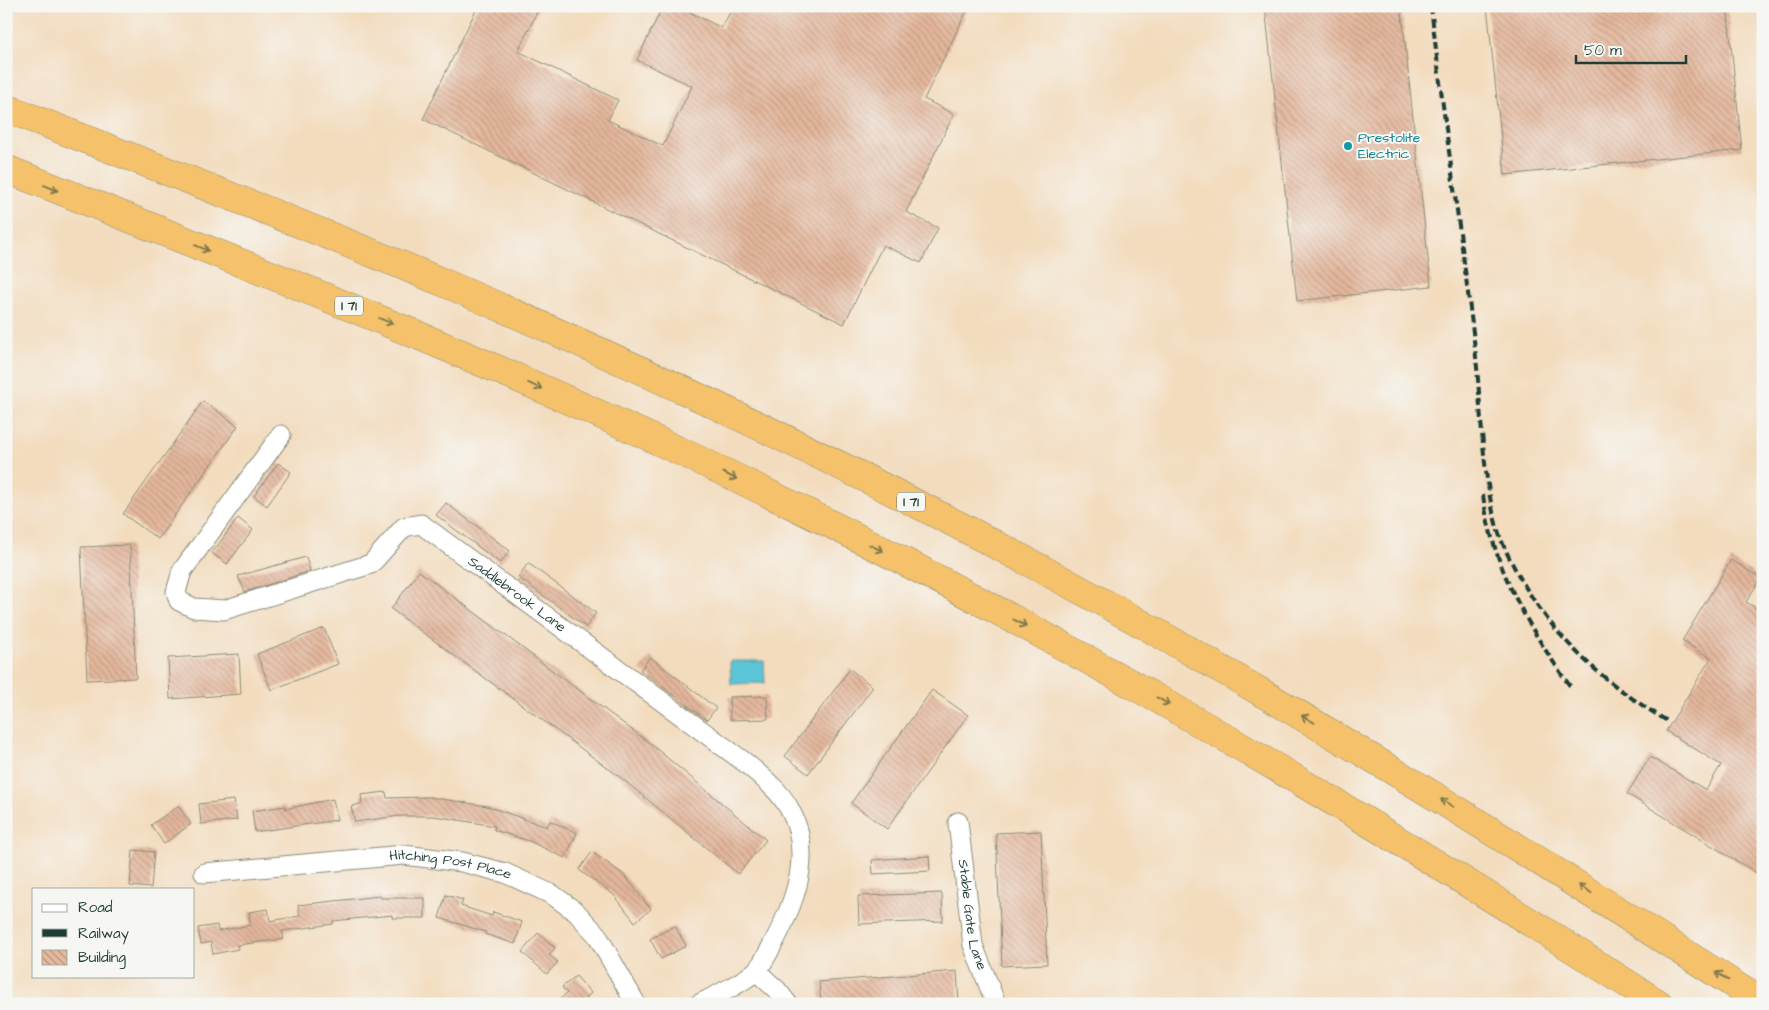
<svg xmlns="http://www.w3.org/2000/svg" width="1769" height="1010" font-family="'Architects Daughter',sans-serif">
  <style>
    .water { fill: #5cc5d8; stroke: #3e8186 }
    .building { fill: url(#building-back-hatch) }
    .lines { fill: none; stroke-linecap: round; stroke-linejoin: round }
    .minor-casing { stroke: #898c79; stroke-width: 21 }
    .highway-casing { stroke: #898c79; stroke-width: 29 }
    .minor { stroke: #fff; stroke-width: 19 }
    .highway { stroke: #f5c16b; stroke-width: 28 }
    .rail { stroke: #1f3d34; stroke-width: 4; stroke-dasharray: 8 4; stroke-linecap: butt }
    .oneway { stroke: #7f784d }
    .culture-dot { fill: #0f9aa8; stroke: #f6f6f2; stroke-width: 2 }
    .labels { text-anchor: middle; dominant-baseline: central; stroke-width: 4; stroke-linejoin: round; paint-order: stroke }
    .shield { fill: #f6f6f2; stroke: #60746d; stroke-width: 1 }
    .shield-label { font-size: 12px; font-weight: bold; fill: #1f3d34 }
    .culture-label { font-size: 14px; fill: #0d838f; stroke: #f6f6f2; text-anchor: start }
    .street-label { font-size: 14px; fill: #1f3d34; stroke: #f6f6f2 }
  </style>
  <defs>
    <pattern id="building-back-hatch" width="6" height="6" patternUnits="userSpaceOnUse" patternTransform="scale(1.25)"><rect width="6" height="6" fill="#e5b79c"/><path d="M-1 5l2 2M0 0l6 6M5-1l2 2" fill="none" stroke="#b99680"/></pattern>
  </defs>
  <rect width="100%" height="100%" fill="#f6f6f2"/>
  <filter id="ink" filterUnits="userSpaceOnUse"><feTurbulence type="fractalNoise" baseFrequency=".02" numOctaves="2"/><feDisplacementMap in="SourceGraphic" scale="10" xChannelSelector="R" yChannelSelector="G"/><feConvolveMatrix kernelMatrix="1 2 1 2 8 2 1 2 1" color-interpolation-filters="sRGB"/></filter>
  <filter id="wash" filterUnits="userSpaceOnUse"><feTurbulence type="fractalNoise" baseFrequency=".0096" numOctaves="4" result="noise"/><feDisplacementMap in="SourceGraphic" scale="20" xChannelSelector="R" yChannelSelector="G"/><feGaussianBlur stdDeviation="1.12" result="paint"/><feColorMatrix in="noise" values="0 0 0 0 0 0 0 0 0 0 0 0 0 0 0 0 0 1.4 0 .05"/><feComposite in="paint" operator="in"/></filter>
  <g filter="url(#wash)">
    <rect width="100%" height="100%" fill="#f3dcbe"/>
    <path class="water" d="M 730,661 L 764,661 L 765,683 L 731,684 Z"/>
    <g id="blocks">
      <path class="building" d="M 478,6 L 540,6 L 518,51 L 618,100 L 608,120 L 663,146 L 692,86 L 637,60 L 663,6 L 677,6 L 722,28 L 733,6 L 969,6 L 924,99 L 954,114 L 906,212 L 938,228 L 921,263 L 883,245 L 844,324 L 423,119 Z
        M 1265,6 L 1401,6 L 1431,286 L 1297,301 Z
        M 1487,6 L 1727,6 L 1742,150 L 1505,175 Z
        M 203,401 L 238,426 L 158,539 L 123,514 Z
        M 278,463 L 291,472 L 267,506 L 254,496 Z
        M 446,503 L 510,551 L 500,563 L 436,515 Z
        M 238,518 L 253,530 L 227,564 L 212,553 Z
        M 130,545 L 136,678 L 87,680 L 81,547 Z
        M 306,557 L 310,571 L 245,592 L 238,576 Z
        M 1731,560 L 1761,578 L 1746,602 L 1763,612 L 1763,877 L 1627,794 L 1650,757 L 1706,790 L 1721,765 L 1666,731 L 1711,658 L 1682,641 Z
        M 528,563 L 596,613 L 586,627 L 518,577 Z
        M 419,571 L 647,741 L 766,840 L 738,874 L 620,777 L 391,609 Z
        M 324,628 L 338,664 L 271,690 L 257,654 Z
        M 239,654 L 241,694 L 170,699 L 168,658 Z
        M 650,657 L 716,708 L 707,720 L 640,670 Z
        M 850,669 L 873,687 L 808,774 L 785,756 Z
        M 932,690 L 968,715 L 887,829 L 851,803 Z
        M 767,696 L 768,719 L 730,720 L 729,697 Z
        M 386,792 L 387,798 L 429,797 L 487,806 L 547,827 L 550,821 L 577,833 L 565,858 L 529,841 L 494,830 L 495,826 L 434,816 L 399,816 L 355,822 L 351,807 L 362,803 L 361,795 Z
        M 333,799 L 337,820 L 255,832 L 252,811 L 285,806 L 285,809 Z
        M 234,800 L 237,820 L 201,824 L 199,804 Z
        M 178,806 L 191,824 L 164,844 L 151,825 Z
        M 1041,831 L 1047,964 L 1002,966 L 996,833 Z
        M 133,850 L 154,852 L 151,888 L 130,886 Z
        M 592,852 L 623,874 L 651,909 L 635,922 L 614,895 L 579,870 Z
        M 929,856 L 930,871 L 873,874 L 872,860 Z
        M 942,893 L 943,921 L 859,924 L 858,896 Z
        M 446,895 L 463,900 L 461,906 L 492,916 L 493,912 L 522,922 L 515,944 L 485,934 L 486,932 L 439,918 Z
        M 380,896 L 381,898 L 425,898 L 425,918 L 392,918 L 392,915 L 333,921 L 333,924 L 282,931 L 284,939 L 237,945 L 238,949 L 213,954 L 211,942 L 201,944 L 198,928 L 217,925 L 218,931 L 250,925 L 249,912 L 268,909 L 270,921 L 300,916 L 298,905 Z
        M 675,926 L 686,946 L 661,959 L 650,939 Z
        M 538,933 L 555,948 L 549,955 L 558,962 L 547,974 L 522,952 Z
        M 957,971 L 959,1004 L 821,1004 L 819,982 Z
        M 576,976 L 591,993 L 586,998 L 591,1004 L 555,1004 L 567,993 L 562,987 Z"/>
    </g>
  </g>
  <g filter="url(#ink)">
    <use href="#blocks" fill-opacity="0" stroke="#898c79" stroke-width="1"/>
    <g class="lines">
      <g class="minor-casing">
        <g id="minor">
          <path id="s1" d="M 281,435 L 182,571 L 176,592 L 179,601 L 194,608 L 224,610 L 371,564 L 404,527 L 421,524 L 747,764 C 762,777 779,790 789,808 C 814,852 796,900 774,942 C 769,951 763,964 756,971 C 745,981 714,997 699,1004"/>
          <path id="s2" d="M 958,822 L 973,945 L 996,1004"/>
          <path id="s3" d="M 204,873 L 404,855 L 462,862 L 505,873 L 553,895 L 576,912 L 597,935 L 636,1004"/>
          <path d="M 756,971 L 777,990 L 788,1004"/>
        </g>
      </g>
      <g class="highway-casing">
        <path id="highway" d="M 6,108 C 154,166 302,223 449,285 C 622,359 793,440 960,526 C 1237,669 1501,835 1763,1003
          M 6,169 C 234,260 463,349 686,454 C 1024,612 1345,802 1659,1004"/>
      </g>
      <use href="#minor" class="minor"/>
      <use href="#highway" class="highway"/>
      <path class="rail" d="M 1431,6 C 1444,124 1462,240 1476,357 C 1482,414 1482,503 1507,553 C 1544,630 1597,679 1669,722
        M 1483,495 C 1493,568 1528,627 1570,686"/>
    </g>
    <defs><path id="oneway-shaft" d="M-6 0H5M1.5-3L5.5 0L1.5 3" fill="none" stroke-width="1.6" stroke-linecap="round" stroke-linejoin="round" transform="scale(1.25)"/></defs>
    <g class="oneway">
      <use href="#oneway-shaft" transform="translate(51 188) rotate(22)"/>
      <use href="#oneway-shaft" transform="translate(202 248) rotate(22)"/>
      <use href="#oneway-shaft" transform="translate(386 321) rotate(22)"/>
      <use href="#oneway-shaft" transform="translate(535 386) rotate(24)"/>
      <use href="#oneway-shaft" transform="translate(730 476) rotate(26)"/>
      <use href="#oneway-shaft" transform="translate(876 548) rotate(26)"/>
      <use href="#oneway-shaft" transform="translate(1020 623) rotate(28)"/>
      <use href="#oneway-shaft" transform="translate(1163 701) rotate(30)"/>
      <use href="#oneway-shaft" transform="translate(1308 719) rotate(-150)"/>
      <use href="#oneway-shaft" transform="translate(1447 803) rotate(-148)"/>
      <use href="#oneway-shaft" transform="translate(1585 889) rotate(-148)"/>
      <use href="#oneway-shaft" transform="translate(1722 976) rotate(-147)"/>
    </g>
  </g>
  <circle class="culture-dot" cx="1348" cy="146" r="5"/>
  <g class="labels">
    <g class="shield">
      <rect x="335" y="296.5" width="28" height="19" rx="4"/>
      <rect x="897" y="492.5" width="28" height="19" rx="4"/>
    </g>
    <g class="shield-label">
      <text x="349" y="306">I 71</text>
      <text x="911" y="502">I 71</text>
    </g>
    <g class="culture-label">
      <text x="1358" y="138">Prestolite<tspan x="1358" dy="16">Electric</tspan></text>
    </g>
    <g class="street-label">
      <text stroke="none"><textPath href="#s1" startOffset="586">Saddlebrook Lane</textPath></text>
      <text stroke="none"><textPath href="#s3" startOffset="248">Hitching Post Place</textPath></text>
      <text stroke="none"><textPath href="#s2" startOffset="94">Stable Gate Lane</textPath></text>
    </g>
  </g>
  <rect width="1769" height="1010" fill="none" stroke="#f6f6f2" stroke-width="25"/>
  <rect x="32" y="888" width="162" height="90" fill="#f6f6f2" stroke="#a0aca6"/>
  <rect x="42" y="904" width="25" height="8" fill="#ffffff" stroke="#a0aca6"/>
  <text x="78" y="912" font-size="15" fill="#1f3d34">Road</text>
  <rect x="42" y="929" width="25" height="8" fill="#1f3d34" stroke="#a0aca6"/>
  <text x="78" y="938" font-size="15" fill="#1f3d34">Railway</text>
  <rect x="42" y="950" width="25" height="15" fill="url(#building-back-hatch)" stroke="#a0aca6"/>
  <text x="78" y="962" font-size="15" fill="#1f3d34">Building</text>
  <path d="M1576 55v8h110v-8" fill="none" stroke="#1f3d34" stroke-width="2.5"/>
  <text x="1584" y="55" font-size="15" fill="#1f3d34" stroke="#f6f6f2" stroke-width="4" paint-order="stroke">50 m</text>
</svg>
